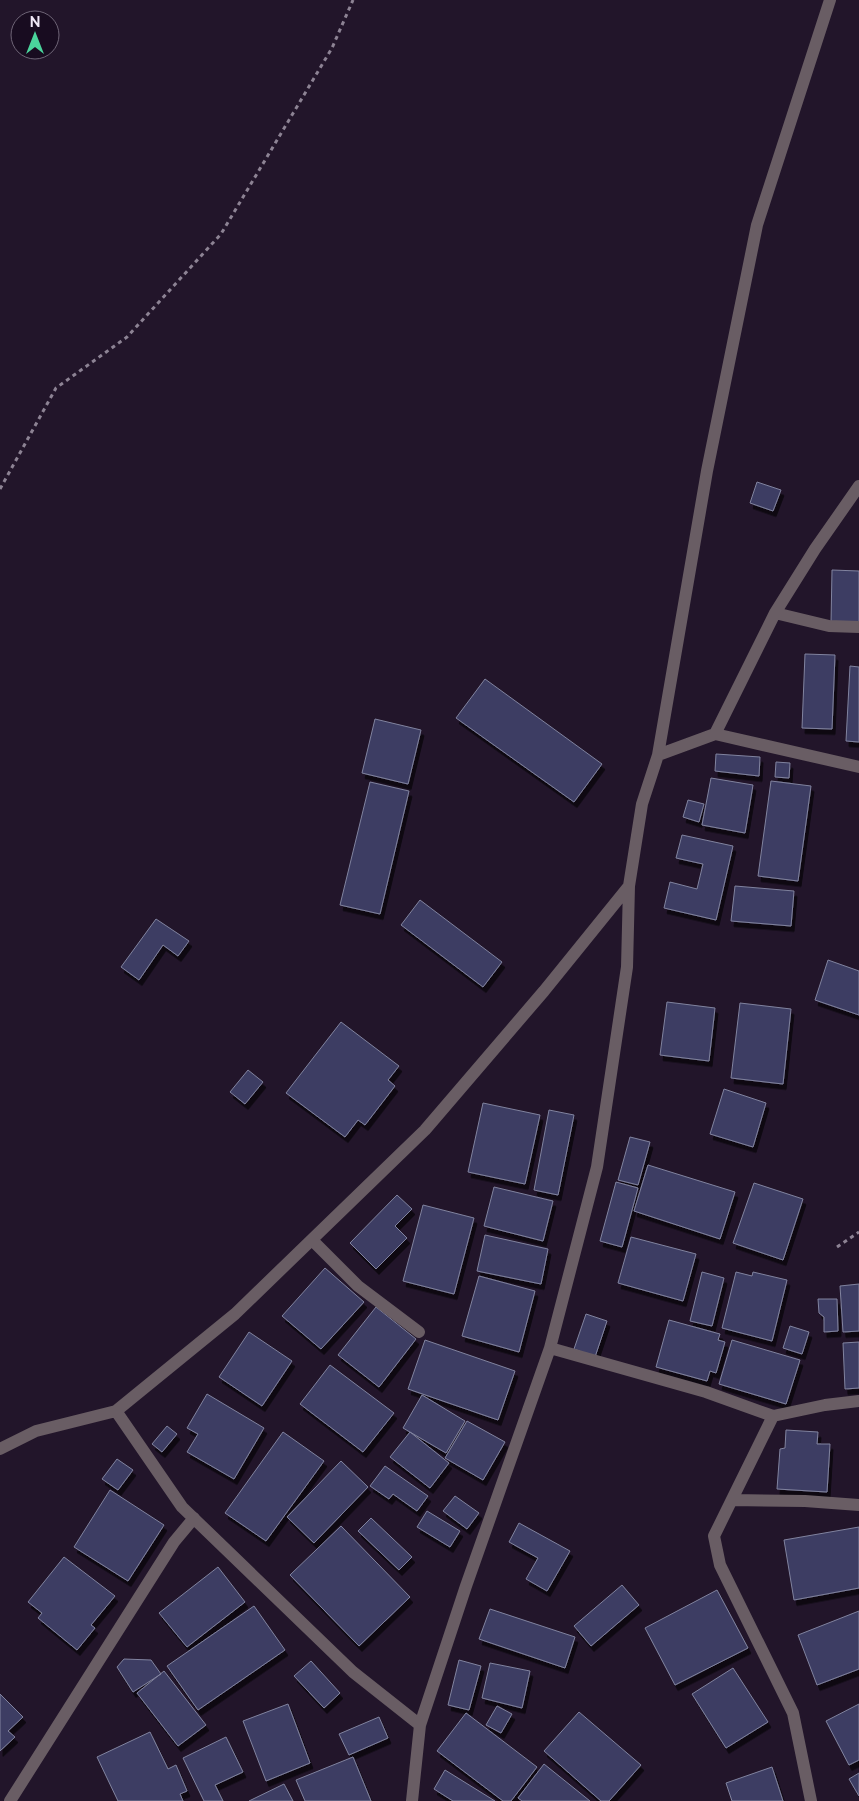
<svg xmlns="http://www.w3.org/2000/svg" width="859" height="1801" font-family="Raleway,sans-serif">
  <style>
    .building { fill: #3d3e63; stroke: #81839f; filter: url(#shadow) }
    .lines { fill: none; stroke-linecap: round; stroke-linejoin: round }
    .path { stroke: #8d8394; stroke-width: 3; stroke-dasharray: 4 4; stroke-linecap: butt }
    .minor { stroke: #695d64; stroke-width: 12 }
  </style>
  <defs>
    <filter id="shadow"><feDropShadow dx="3" dy="5.5" stdDeviation="0" flood-color="#0009"/></filter>
  </defs>
  <rect width="100%" height="100%" fill="#22152a"/>
  <path class="building" d="M 757,482 L 781,490 L 773,511 L 750,503 Z
    M 832,570 L 859,571 L 859,624 L 831,623 Z
    M 805,654 L 835,655 L 832,729 L 802,728 Z
    M 850,666 L 859,667 L 859,742 L 846,741 Z
    M 485,679 L 602,764 L 574,802 L 456,718 Z
    M 375,719 L 421,730 L 408,784 L 362,773 Z
    M 716,754 L 760,757 L 759,776 L 715,771 Z
    M 776,762 L 790,763 L 789,778 L 775,777 Z
    M 711,778 L 753,785 L 745,833 L 702,825 Z
    M 771,781 L 811,786 L 798,881 L 758,876 Z
    M 370,782 L 409,791 L 380,914 L 340,905 Z
    M 688,800 L 704,804 L 699,822 L 683,817 Z
    M 682,835 L 733,846 L 716,920 L 664,908 L 670,882 L 697,889 L 703,864 L 676,858 Z
    M 735,886 L 794,891 L 791,926 L 731,921 Z
    M 420,900 L 502,962 L 483,987 L 401,925 Z
    M 156,919 L 189,941 L 178,956 L 163,945 L 139,980 L 121,967 Z
    M 828,960 L 859,971 L 859,1015 L 815,1000 Z
    M 667,1002 L 715,1008 L 709,1061 L 660,1055 Z
    M 740,1003 L 791,1009 L 783,1084 L 731,1078 Z
    M 341,1022 L 399,1066 L 388,1080 L 395,1086 L 365,1125 L 358,1120 L 345,1137 L 286,1093 Z
    M 248,1070 L 263,1082 L 245,1104 L 230,1092 Z
    M 724,1089 L 766,1103 L 753,1147 L 710,1134 Z
    M 483,1103 L 540,1115 L 525,1184 L 468,1172 Z
    M 549,1110 L 574,1115 L 558,1195 L 534,1190 Z
    M 630,1137 L 650,1142 L 638,1185 L 618,1180 Z
    M 648,1165 L 735,1192 L 720,1239 L 634,1211 Z
    M 616,1182 L 638,1188 L 622,1247 L 600,1241 Z
    M 754,1183 L 803,1199 L 783,1260 L 733,1243 Z
    M 494,1187 L 553,1201 L 543,1241 L 484,1226 Z
    M 397,1195 L 412,1209 L 395,1226 L 407,1238 L 376,1269 L 350,1243 Z
    M 423,1205 L 474,1218 L 454,1294 L 403,1281 Z
    M 485,1235 L 548,1249 L 541,1284 L 477,1271 Z
    M 631,1237 L 696,1254 L 683,1301 L 618,1283 Z
    M 325,1268 L 364,1302 L 321,1349 L 282,1316 Z
    M 702,1272 L 724,1278 L 712,1326 L 690,1321 Z
    M 736,1272 L 752,1276 L 753,1272 L 787,1280 L 772,1341 L 722,1328 Z
    M 479,1276 L 535,1291 L 519,1352 L 462,1336 Z
    M 859,1284 L 859,1331 L 843,1332 L 840,1286 Z
    M 818,1299 L 837,1299 L 838,1331 L 824,1332 L 824,1317 L 819,1313 Z
    M 376,1307 L 416,1339 L 379,1387 L 338,1355 Z
    M 586,1314 L 607,1321 L 595,1357 L 574,1349 Z
    M 669,1320 L 720,1334 L 718,1340 L 725,1342 L 716,1373 L 710,1371 L 707,1381 L 656,1367 Z
    M 790,1326 L 809,1332 L 802,1354 L 783,1348 Z
    M 249,1332 L 292,1361 L 262,1406 L 219,1377 Z
    M 425,1340 L 515,1371 L 498,1420 L 408,1389 Z
    M 732,1340 L 800,1360 L 786,1404 L 719,1384 Z
    M 859,1342 L 859,1388 L 845,1389 L 843,1343 Z
    M 330,1365 L 394,1413 L 363,1452 L 300,1404 Z
    M 207,1394 L 264,1428 L 234,1479 L 187,1452 L 198,1434 L 187,1428 Z
    M 422,1395 L 465,1421 L 446,1453 L 403,1428 Z
    M 467,1421 L 505,1442 L 483,1480 L 445,1458 Z
    M 167,1426 L 177,1434 L 162,1452 L 152,1444 Z
    M 786,1430 L 818,1432 L 817,1444 L 830,1444 L 827,1492 L 777,1489 L 780,1449 L 785,1448 Z
    M 283,1432 L 324,1461 L 266,1541 L 225,1513 Z
    M 410,1432 L 449,1463 L 430,1488 L 390,1457 Z
    M 117,1459 L 133,1470 L 118,1490 L 102,1479 Z
    M 341,1461 L 368,1487 L 314,1543 L 287,1517 Z
    M 385,1466 L 428,1496 L 417,1511 L 393,1494 L 389,1499 L 370,1486 Z
    M 110,1490 L 164,1525 L 128,1581 L 74,1547 Z
    M 455,1496 L 479,1513 L 467,1529 L 443,1511 Z
    M 427,1511 L 460,1531 L 450,1547 L 417,1527 Z
    M 371,1518 L 412,1557 L 399,1570 L 358,1531 Z
    M 519,1523 L 570,1551 L 547,1591 L 526,1579 L 538,1558 L 509,1542 Z
    M 341,1526 L 410,1597 L 359,1646 L 290,1575 Z
    M 859,1527 L 859,1588 L 794,1600 L 784,1540 Z
    M 64,1557 L 115,1596 L 91,1625 L 95,1628 L 77,1650 L 38,1618 L 42,1613 L 28,1602 Z
    M 218,1567 L 245,1602 L 187,1647 L 159,1613 Z
    M 622,1585 L 639,1605 L 591,1646 L 574,1626 Z
    M 717,1590 L 748,1648 L 675,1685 L 645,1628 Z
    M 254,1606 L 285,1650 L 198,1710 L 167,1666 Z
    M 490,1609 L 575,1637 L 565,1668 L 479,1639 Z
    M 859,1611 L 859,1669 L 817,1685 L 798,1635 Z
    M 124,1659 L 151,1660 L 161,1674 L 133,1692 L 117,1667 Z
    M 459,1660 L 481,1666 L 469,1710 L 448,1705 Z
    M 311,1661 L 340,1693 L 324,1708 L 294,1676 Z
    M 490,1663 L 530,1671 L 522,1708 L 482,1698 Z
    M 733,1668 L 768,1722 L 726,1748 L 692,1694 Z
    M 164,1671 L 206,1725 L 178,1746 L 137,1693 Z
    M 0,1694 L 23,1717 L 8,1731 L 15,1737 L 0,1751 Z
    M 288,1704 L 310,1763 L 266,1781 L 243,1721 Z
    M 859,1704 L 859,1760 L 849,1765 L 826,1721 Z
    M 497,1706 L 512,1714 L 501,1733 L 486,1725 Z
    M 579,1712 L 641,1765 L 609,1801 L 601,1801 L 544,1751 Z
    M 466,1713 L 537,1767 L 511,1801 L 503,1801 L 437,1751 Z
    M 379,1717 L 388,1738 L 349,1755 L 339,1734 Z
    M 150,1732 L 168,1769 L 176,1765 L 187,1791 L 180,1794 L 183,1801 L 118,1801 L 97,1757 Z
    M 226,1737 L 243,1772 L 215,1785 L 223,1801 L 204,1801 L 183,1758 Z
    M 353,1757 L 371,1801 L 305,1801 L 296,1780 Z
    M 544,1764 L 590,1801 L 522,1801 L 518,1798 Z
    M 772,1767 L 783,1801 L 732,1801 L 726,1783 Z
    M 445,1770 L 495,1801 L 453,1801 L 434,1789 Z
    M 859,1773 L 859,1796 L 849,1779 Z
    M 284,1784 L 293,1801 L 249,1801 Z"/>
  <g class="lines">
    <path class="path" d="M 0,489 L 56,388 L 127,337 L 221,234 L 332,48 L 353,0
      M 837,1247 L 859,1232"/>
    <path class="minor" d="M 775,613 L 829,626 L 859,627
      M 715,734 L 775,613 L 815,549 L 859,486
      M 658,755 L 715,734 L 859,767
      M 312,1240 L 358,1286 L 419,1332
      M 550,1348 L 706,1392 L 773,1416 L 825,1405 L 859,1401
      M 116,1411 L 182,1507 L 353,1672 L 420,1725
      M 773,1416 L 714,1536 L 720,1565 L 793,1713 L 811,1801
      M 0,1449 L 36,1431 L 116,1411 L 235,1314 L 425,1130 L 544,991 L 629,886
      M 732,1500 L 805,1501 L 859,1505
      M 10,1801 L 174,1542 L 194,1518
      M 412,1801 L 420,1725 L 466,1586 L 550,1348 L 597,1167 L 627,967 L 629,886 L 642,804 L 658,755 L 707,471 L 757,225 L 830,0"/>
  </g>
  <g transform="translate(35 35)"><circle r="24" fill="#180c20" stroke="#6e6476"/>
  <path d="M0-4L9 19L0 12L-9 19Z" fill="#4ad49c"/>
  <text y="-8" font-size="14" font-weight="bold" text-anchor="middle" fill="#f0e8f6">N</text>
  </g>
</svg>
